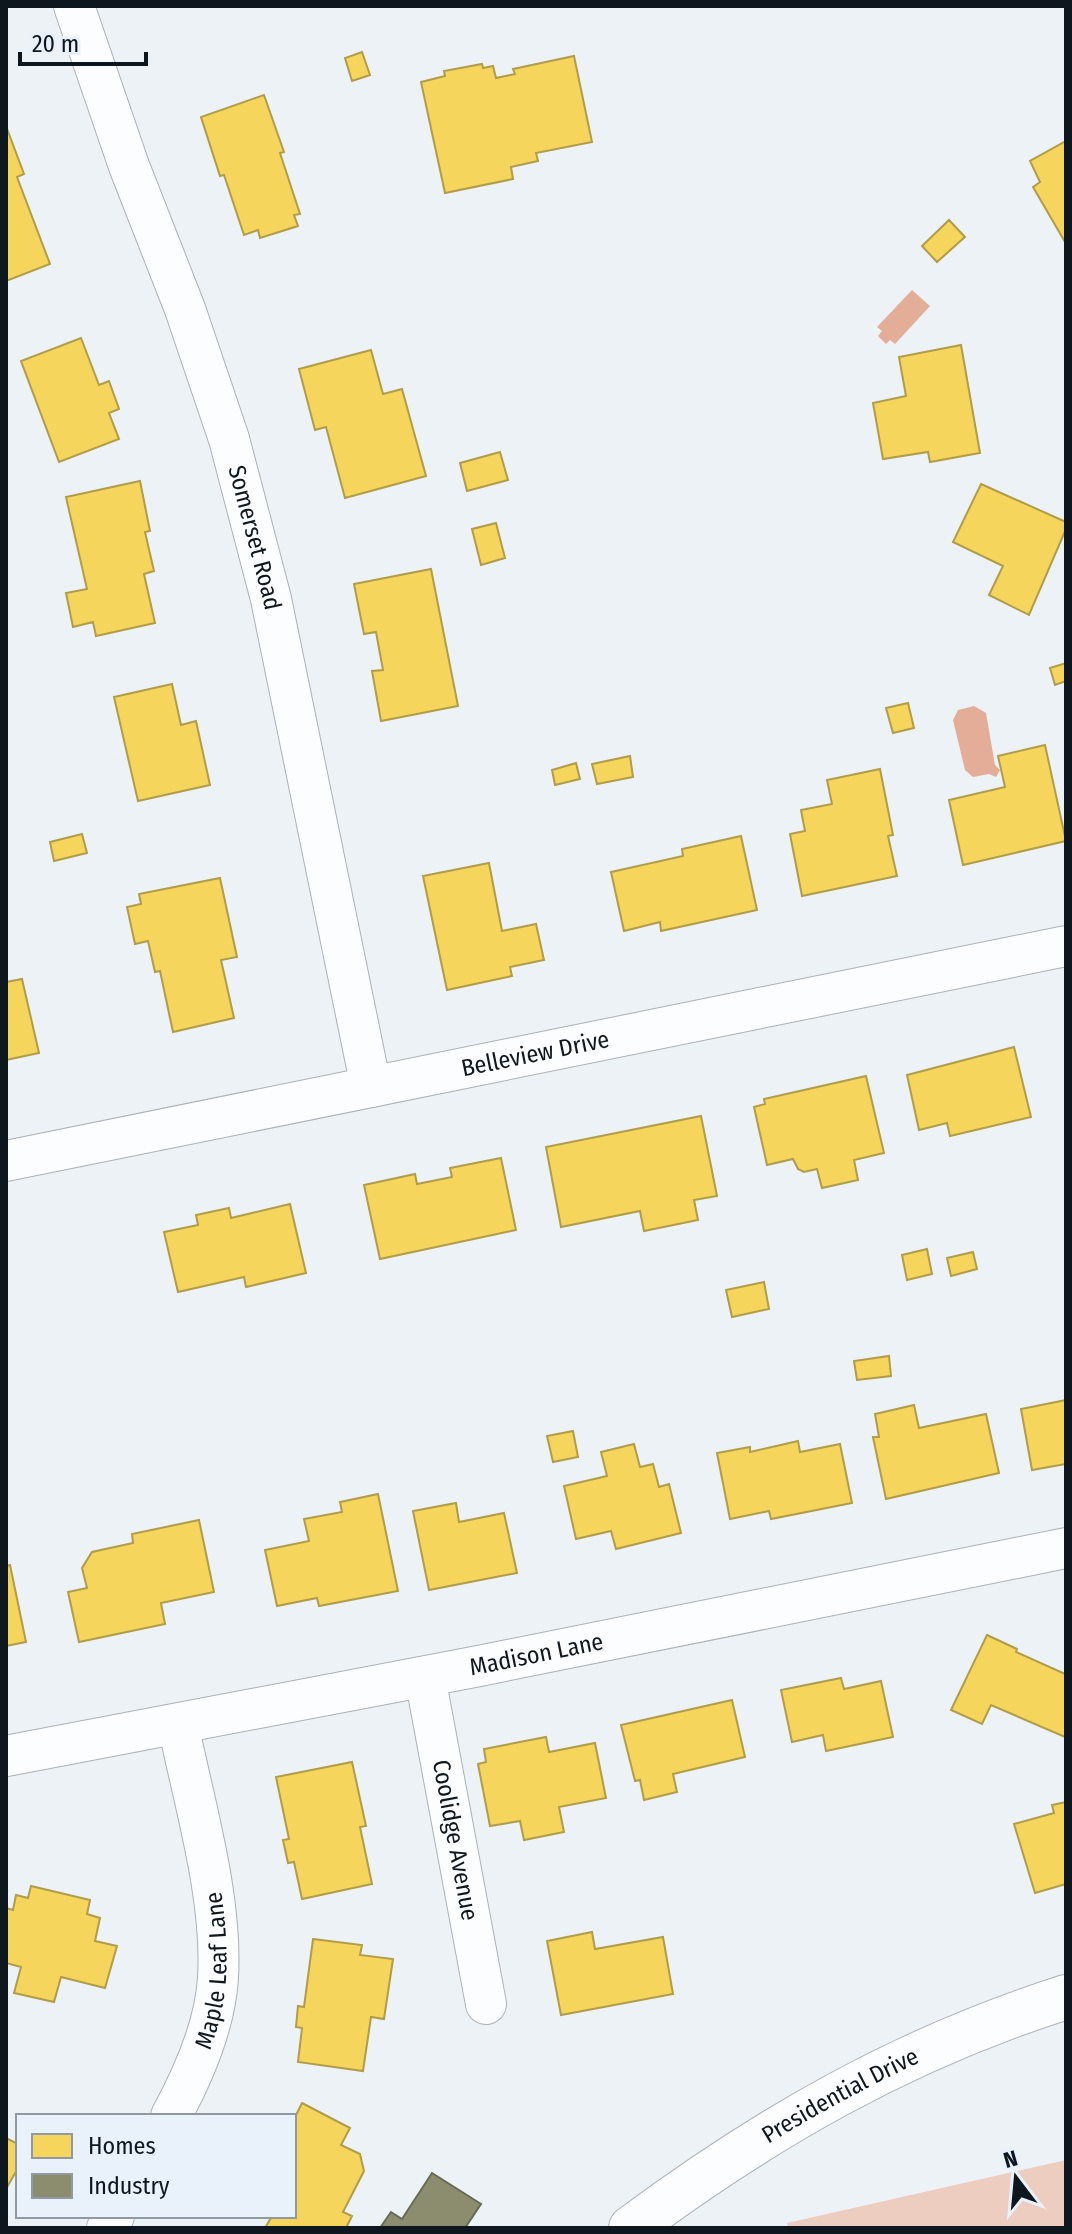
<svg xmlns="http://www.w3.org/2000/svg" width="1072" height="2234" font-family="'Fira Sans Condensed',sans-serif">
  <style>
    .green { fill: #eecdc1 }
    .water { fill: #e4ad98 }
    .homes { fill: #f6d55c; stroke: #b09c49; stroke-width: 2 }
    .industry { fill: #8c8c6e; stroke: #666956; stroke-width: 2 }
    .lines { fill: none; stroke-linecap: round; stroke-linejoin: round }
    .minor-casing { stroke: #aab1b7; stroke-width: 42 }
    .tertiary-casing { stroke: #aab1b7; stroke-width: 46 }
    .minor { stroke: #fcfdfe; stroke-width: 40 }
    .tertiary { stroke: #fcfdfe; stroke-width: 44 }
    .labels { text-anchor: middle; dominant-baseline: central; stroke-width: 8; stroke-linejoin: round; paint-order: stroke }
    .street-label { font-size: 24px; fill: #0e161e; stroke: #e9f1fb }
  </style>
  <rect width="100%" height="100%" fill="#edf2f7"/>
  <path class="green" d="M 1066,2160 L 1066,2228 L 788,2228 L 787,2223 Z"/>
  <path class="water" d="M 912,290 L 930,306 L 895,344 L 890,340 L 886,344 L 878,336 L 882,331 L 877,327 Z
    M 974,706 L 986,713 L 995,765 L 1000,770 L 996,777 L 989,774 L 973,777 L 965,770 L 953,720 L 958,710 Z"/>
  <path class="homes" d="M 362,52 L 370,75 L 352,81 L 345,58 Z
    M 574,56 L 592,142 L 536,153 L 538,161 L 511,167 L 513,179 L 445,193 L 421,82 L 445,76 L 444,71 L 482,64 L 483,68 L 493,66 L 496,78 L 515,74 L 513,69 Z
    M 264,95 L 284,152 L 280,153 L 300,214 L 294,215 L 298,226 L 260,238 L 258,230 L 244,235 L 224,175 L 220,176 L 201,117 Z
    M 6,126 L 24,174 L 17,177 L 50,264 L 6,281 Z
    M 1066,141 L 1066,242 L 1065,242 L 1033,187 L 1040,182 L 1030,161 Z
    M 949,220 L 965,237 L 937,262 L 922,246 Z
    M 81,338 L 99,385 L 109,381 L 119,409 L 109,413 L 119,439 L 59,462 L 21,361 Z
    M 961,345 L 980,453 L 930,462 L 928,452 L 883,459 L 873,403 L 906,396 L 899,357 Z
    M 371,350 L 383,394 L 402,389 L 426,476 L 345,498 L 326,427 L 315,430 L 299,369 Z
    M 500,452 L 508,480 L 467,491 L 460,463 Z
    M 140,481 L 150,531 L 145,532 L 154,571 L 144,574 L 155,623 L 96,636 L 93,622 L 73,627 L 66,593 L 87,589 L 66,497 Z
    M 981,484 L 1066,522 L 1066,529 L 1029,615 L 989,595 L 1003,566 L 953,542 Z
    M 496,523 L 505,558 L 481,565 L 472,529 Z
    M 431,569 L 458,706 L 381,721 L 372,671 L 383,670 L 376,632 L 364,634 L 354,584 Z
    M 1066,663 L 1066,681 L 1055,685 L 1050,668 Z
    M 172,684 L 181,725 L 196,721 L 210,785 L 138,801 L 114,697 Z
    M 908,703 L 914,728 L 893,733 L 886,708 Z
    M 1045,745 L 1066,841 L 963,865 L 949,800 L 1005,787 L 998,756 Z
    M 630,756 L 633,777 L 597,784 L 592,764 Z
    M 576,763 L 580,779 L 555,785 L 552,770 Z
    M 880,769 L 893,835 L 888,836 L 897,876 L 802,896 L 790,834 L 805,831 L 801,810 L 832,804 L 827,780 Z
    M 82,834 L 87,853 L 54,861 L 50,842 Z
    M 741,836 L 757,910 L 661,931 L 660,922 L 624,931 L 611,872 L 683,856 L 682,849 Z
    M 489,863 L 502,931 L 536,924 L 544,960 L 510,967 L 512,976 L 447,990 L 423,876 Z
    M 220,878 L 237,957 L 221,960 L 234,1018 L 173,1032 L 160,971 L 155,972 L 148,941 L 135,944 L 127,907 L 141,904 L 139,894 Z
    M 22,979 L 39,1053 L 6,1060 L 6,982 Z
    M 1014,1047 L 1031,1117 L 950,1136 L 947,1123 L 919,1130 L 907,1075 Z
    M 866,1076 L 884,1153 L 854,1160 L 858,1180 L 822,1188 L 817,1169 L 804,1172 L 798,1169 L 793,1159 L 767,1165 L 754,1107 L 765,1104 L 764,1099 Z
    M 701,1116 L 717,1196 L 694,1200 L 698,1220 L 644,1231 L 640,1211 L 561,1227 L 546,1147 Z
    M 501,1158 L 516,1230 L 380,1259 L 364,1185 L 415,1174 L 417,1184 L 452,1177 L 450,1168 Z
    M 290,1204 L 306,1273 L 246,1287 L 244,1277 L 178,1292 L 164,1232 L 198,1225 L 196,1215 L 229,1208 L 231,1218 Z
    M 927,1249 L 932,1274 L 907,1280 L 902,1255 Z
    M 973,1252 L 977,1269 L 951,1276 L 947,1258 Z
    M 764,1282 L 769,1309 L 732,1317 L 726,1290 Z
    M 889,1356 L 891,1376 L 857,1380 L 854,1361 Z
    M 1066,1400 L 1066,1464 L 1032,1470 L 1021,1409 Z
    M 914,1405 L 919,1428 L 986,1414 L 999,1473 L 886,1499 L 873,1437 L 879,1437 L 875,1414 Z
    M 573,1431 L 578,1457 L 553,1462 L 547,1436 Z
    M 798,1441 L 800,1452 L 840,1444 L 852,1503 L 771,1519 L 769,1511 L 730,1519 L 717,1453 L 750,1447 L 750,1452 Z
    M 634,1444 L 640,1467 L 653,1464 L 659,1487 L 669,1484 L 681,1533 L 616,1549 L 611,1531 L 576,1539 L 564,1486 L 607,1476 L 601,1452 Z
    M 378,1494 L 398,1591 L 319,1606 L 317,1598 L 277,1606 L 265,1550 L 309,1541 L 304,1519 L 342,1512 L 340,1502 Z
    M 456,1503 L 459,1522 L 504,1513 L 517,1573 L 429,1590 L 413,1511 Z
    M 199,1520 L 214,1592 L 161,1603 L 165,1624 L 79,1642 L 68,1592 L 87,1588 L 82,1568 L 92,1552 L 133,1543 L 132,1534 Z
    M 10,1565 L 26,1642 L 6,1646 L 6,1566 Z
    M 987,1635 L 1017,1649 L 1016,1652 L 1065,1674 L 1066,1672 L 1065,1737 L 991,1705 L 982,1724 L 951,1710 Z
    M 841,1678 L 844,1689 L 881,1681 L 893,1737 L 826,1751 L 823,1735 L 792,1742 L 781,1690 Z
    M 732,1700 L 745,1757 L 673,1774 L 677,1792 L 644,1800 L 640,1780 L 635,1781 L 621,1725 Z
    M 546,1737 L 549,1752 L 595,1743 L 606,1798 L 559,1807 L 564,1832 L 524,1840 L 520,1821 L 490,1826 L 478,1764 L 486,1762 L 484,1749 Z
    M 352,1762 L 366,1826 L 360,1827 L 372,1884 L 302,1899 L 294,1862 L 288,1863 L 283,1840 L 289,1839 L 276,1777 Z
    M 1066,1802 L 1066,1884 L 1035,1893 L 1014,1824 L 1054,1813 L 1052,1805 Z
    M 31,1886 L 90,1900 L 87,1914 L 100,1918 L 95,1941 L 117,1946 L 105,1988 L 61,1977 L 54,2002 L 14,1993 L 21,1967 L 6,1963 L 6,1908 L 13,1910 L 16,1895 L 28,1898 Z
    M 592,1932 L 595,1949 L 663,1937 L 673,1994 L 561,2015 L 547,1941 Z
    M 313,1939 L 362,1945 L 360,1955 L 393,1959 L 384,2019 L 371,2017 L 363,2071 L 298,2062 L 302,2028 L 296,2027 L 298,2006 L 304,2007 Z
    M 302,2103 L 350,2128 L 341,2145 L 360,2154 L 364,2171 L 343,2212 L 352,2216 L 346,2228 L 265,2228 L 272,2216 L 294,2216 L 294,2119 Z
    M 6,2138 L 18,2144 L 18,2168 L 6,2189 Z"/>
  <path class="industry" d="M 432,2173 L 481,2204 L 465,2228 L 380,2228 L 391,2212 L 402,2219 Z"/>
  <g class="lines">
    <g class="minor-casing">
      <g id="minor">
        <path id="s1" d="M 74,6 L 129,166 L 185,309 L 229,439 L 271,599 L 371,1087"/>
        <path id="s2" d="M 6,1161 L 1066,946"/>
        <path id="s3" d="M 425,1677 L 486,2004"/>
        <path id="s4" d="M 6,1756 L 479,1666 L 1066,1548"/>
        <path id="s5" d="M 171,2116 C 194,2074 215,2026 218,1978 C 223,1898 194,1803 178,1724"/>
        <path d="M 107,2228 L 114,2216"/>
      </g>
    </g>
    <g class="tertiary-casing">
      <g id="tertiary">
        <path id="s6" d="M 631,2228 C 767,2127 903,2049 1066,1997"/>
      </g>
    </g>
    <use href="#minor" class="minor"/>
    <use href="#tertiary" class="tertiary"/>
  </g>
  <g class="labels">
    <g class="street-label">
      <text stroke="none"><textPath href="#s1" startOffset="562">Somerset Road</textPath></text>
      <text stroke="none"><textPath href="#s2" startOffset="540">Belleview Drive</textPath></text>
      <text stroke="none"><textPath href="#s4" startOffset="540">Madison Lane</textPath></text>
      <text stroke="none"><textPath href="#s3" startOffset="166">Coolidge Avenue</textPath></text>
      <text stroke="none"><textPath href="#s5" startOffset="154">Maple Leaf Lane</textPath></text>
      <text stroke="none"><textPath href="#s6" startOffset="248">Presidential Drive</textPath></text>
    </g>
  </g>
  <rect width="1072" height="2234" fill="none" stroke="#0e161e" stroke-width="16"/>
  <rect x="16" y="2114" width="280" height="104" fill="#e9f1fb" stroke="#9199a3" stroke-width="2"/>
  <rect x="32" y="2134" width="40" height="24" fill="#f6d55c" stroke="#9199a3" stroke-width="2"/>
  <text x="88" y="2154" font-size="24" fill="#0e161e">Homes</text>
  <rect x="32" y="2174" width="40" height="24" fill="#8c8c6e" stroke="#9199a3" stroke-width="2"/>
  <text x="88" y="2194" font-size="24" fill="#0e161e">Industry</text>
  <g transform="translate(1016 2178) rotate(344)" stroke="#e9f1fb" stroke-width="6" paint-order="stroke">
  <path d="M0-6L14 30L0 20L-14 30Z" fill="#0e161e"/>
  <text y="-12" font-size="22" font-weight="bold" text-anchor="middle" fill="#0e161e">N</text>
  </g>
  <path d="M20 52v12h126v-12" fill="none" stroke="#0e161e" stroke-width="4"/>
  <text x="32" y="52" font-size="24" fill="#0e161e" stroke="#e9f1fb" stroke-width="6" paint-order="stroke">20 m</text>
</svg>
